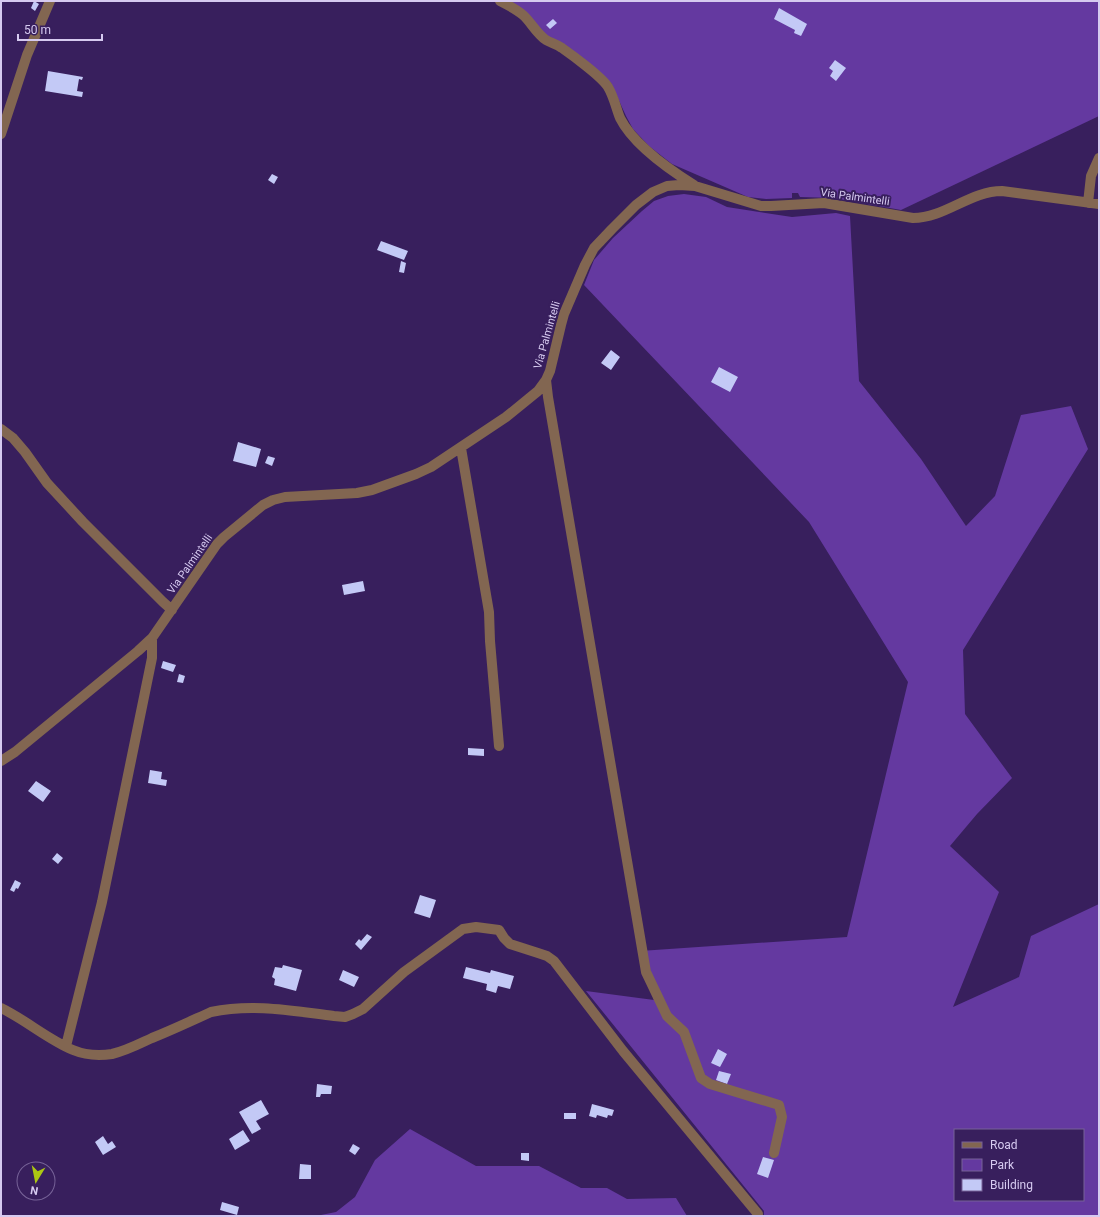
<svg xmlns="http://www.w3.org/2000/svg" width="1100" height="1217" font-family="Roboto,sans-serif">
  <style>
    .green { fill: #6439a0; fill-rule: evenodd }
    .building { fill: #c3c9f6 }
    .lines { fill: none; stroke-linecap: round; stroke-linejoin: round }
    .minor { stroke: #826651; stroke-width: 10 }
    .labels { text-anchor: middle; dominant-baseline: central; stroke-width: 4; stroke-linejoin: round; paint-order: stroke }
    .street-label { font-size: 11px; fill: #d6caf0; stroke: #381f5d }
  </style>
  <rect width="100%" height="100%" fill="#381f5d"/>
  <path class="green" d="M 505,1 L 1099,1 L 1099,116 L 901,210 L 834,198 L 800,197 L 798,193 L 792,193 L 792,198 L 766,199 L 748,197 L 672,164 L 649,146 L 633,129 L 626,116 L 611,83 L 548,37 Z
    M 684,194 L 706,197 L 727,207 L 792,217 L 836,213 L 850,216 L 859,381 L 921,459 L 966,526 L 995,496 L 1021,415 L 1071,406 L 1088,449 L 963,650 L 965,714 L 1012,778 L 977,814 L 950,846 L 999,892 L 953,1007 L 1019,977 L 1031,936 L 1099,904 L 1099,1216 L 764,1216 L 764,1211 L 586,991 L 654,1000 L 640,951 L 847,937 L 908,682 L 809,522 L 584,285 L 594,260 L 613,238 L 642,211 L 654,201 L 668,196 ZM 955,1130 L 1083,1130 L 1083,1200 L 955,1200 Z
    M 410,1129 L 476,1166 L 539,1166 L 581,1188 L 607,1188 L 627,1199 L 676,1198 L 687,1216 L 316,1216 L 336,1212 L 355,1197 L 375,1160 Z"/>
  <path class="building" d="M 34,1 L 39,4 L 35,11 L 31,8 Z
    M 779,8 L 807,24 L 801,36 L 794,33 L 795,30 L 774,19 Z
    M 553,19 L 557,23 L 550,29 L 546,25 Z
    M 835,60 L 846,68 L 836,81 L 830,76 L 833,71 L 829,68 Z
    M 48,71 L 83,77 L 82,80 L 79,79 L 77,91 L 83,92 L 82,97 L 45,91 Z
    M 272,174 L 278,177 L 274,184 L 268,180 Z
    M 381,241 L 408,251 L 404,260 L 377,250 Z
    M 401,261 L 406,263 L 404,273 L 399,272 Z
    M 611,350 L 620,357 L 611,370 L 601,363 Z
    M 719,367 L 738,377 L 730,392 L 711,382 Z
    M 238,442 L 261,449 L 256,467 L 233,461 Z
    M 268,456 L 275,458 L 272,466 L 265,463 Z
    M 363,581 L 365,591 L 344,595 L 342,585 Z
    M 163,661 L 176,665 L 173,672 L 161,668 Z
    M 179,674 L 185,676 L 183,683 L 177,682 Z
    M 468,748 L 484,749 L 484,756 L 468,755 Z
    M 150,770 L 162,772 L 161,779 L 167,780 L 166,786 L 148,783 Z
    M 36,781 L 51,791 L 43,802 L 28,791 Z
    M 57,853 L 63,858 L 58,864 L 52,859 Z
    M 15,880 L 21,883 L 18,889 L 16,888 L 14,892 L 10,890 Z
    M 420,895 L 436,900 L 430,918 L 414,913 Z
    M 367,934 L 372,937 L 361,950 L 355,944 L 359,939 L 361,941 Z
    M 283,965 L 302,970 L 296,991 L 274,985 L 275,979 L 272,977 L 275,967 L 282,968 Z
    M 466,967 L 490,973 L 491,970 L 514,976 L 510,989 L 498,986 L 496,993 L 486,990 L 487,984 L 463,978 Z
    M 343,970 L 359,977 L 354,987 L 339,980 Z
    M 718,1049 L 727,1054 L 720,1067 L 711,1063 Z
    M 719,1071 L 731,1074 L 727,1084 L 716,1080 Z
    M 317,1084 L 332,1086 L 331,1094 L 321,1094 L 320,1097 L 316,1097 Z
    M 261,1100 L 269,1114 L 256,1121 L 261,1129 L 252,1134 L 239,1112 Z
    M 592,1104 L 614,1110 L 612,1116 L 608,1115 L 607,1118 L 597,1115 L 596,1118 L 589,1116 Z
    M 564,1113 L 576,1113 L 576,1119 L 564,1119 Z
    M 243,1130 L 250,1141 L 235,1150 L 229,1139 Z
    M 103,1136 L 108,1144 L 112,1141 L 116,1147 L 103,1155 L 95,1142 Z
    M 353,1144 L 360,1148 L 355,1155 L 349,1151 Z
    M 521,1153 L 529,1153 L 529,1161 L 521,1160 Z
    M 763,1157 L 774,1160 L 768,1178 L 757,1174 Z
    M 300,1164 L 311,1165 L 311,1179 L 299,1179 Z
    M 222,1202 L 239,1207 L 237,1215 L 220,1210 Z"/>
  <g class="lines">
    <path class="minor" d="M 500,1 C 508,5 516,9 523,15 C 531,22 536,33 546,40 C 551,43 557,44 562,48 C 572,55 602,77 608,87 C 614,97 616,108 620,118 C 633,144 670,170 694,185
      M 1,134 L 27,55 L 50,1
      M 1088,203 L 1091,176 L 1099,158
      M 546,380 L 548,397 L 646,972 L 667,1016 L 684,1032 L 701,1078 L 710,1084 L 779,1105 L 782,1117 L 774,1153
      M 1,429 L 13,438 L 25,452 L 47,483 L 83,522 L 163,602 L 172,610
      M 461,448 L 489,612 L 490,641 L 499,746
      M 1,761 L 15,752 L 138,651 L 152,638 L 217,544 L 224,537 L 263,505 L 273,500 L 285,497 L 357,493 L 372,490 L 416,474 L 431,467 L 506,417 L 538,391 L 546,380 L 550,371 L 561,325 L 564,314 L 585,265 L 594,248 L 612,229 L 636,205 L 653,192 L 667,186 L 679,185 L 695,186 L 761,206 L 771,206 L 824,203 L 913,218 C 945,218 970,191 1002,191 L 1099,204
      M 1,1008 C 26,1020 47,1039 73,1050 C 85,1055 99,1056 112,1054 C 126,1051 139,1044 152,1038 C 172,1030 191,1021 211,1012 C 253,1003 293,1011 334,1016 L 345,1017 L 353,1014 L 363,1009 L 404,972 L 463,929 L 476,927 L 499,930 L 504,938 L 510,944 L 538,953 L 547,956 L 554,961 L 623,1051 L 758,1214
      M 66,1046 L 102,902 L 152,658 L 152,638"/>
  </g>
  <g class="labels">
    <g class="street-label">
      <text transform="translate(855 197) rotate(8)">Via Palmintelli</text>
      <text transform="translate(547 335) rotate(-74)">Via Palmintelli</text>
      <text transform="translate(190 564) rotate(-55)">Via Palmintelli</text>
    </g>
  </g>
  <rect width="1100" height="1217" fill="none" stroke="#d6caf0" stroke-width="4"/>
  <rect x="954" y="1129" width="130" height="72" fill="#381f5d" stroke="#776398"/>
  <rect x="962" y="1142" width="20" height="6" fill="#826651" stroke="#776398"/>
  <text x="990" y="1149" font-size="12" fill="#d6caf0">Road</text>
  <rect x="962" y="1159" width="20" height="12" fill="#6439a0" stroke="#776398"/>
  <text x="990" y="1169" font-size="12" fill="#d6caf0">Park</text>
  <rect x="962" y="1179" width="20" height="12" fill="#c3c9f6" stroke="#776398"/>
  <text x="990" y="1189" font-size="12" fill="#d6caf0">Building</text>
  <g transform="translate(36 1181) rotate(190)"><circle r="19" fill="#381f5d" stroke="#776398"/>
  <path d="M0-3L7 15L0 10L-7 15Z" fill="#acc613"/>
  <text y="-6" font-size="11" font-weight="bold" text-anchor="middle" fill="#d6caf0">N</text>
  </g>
  <path d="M18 34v6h84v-6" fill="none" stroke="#d6caf0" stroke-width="2"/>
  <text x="24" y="34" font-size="12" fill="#d6caf0" stroke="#381f5d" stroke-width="3" paint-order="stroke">50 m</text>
</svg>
